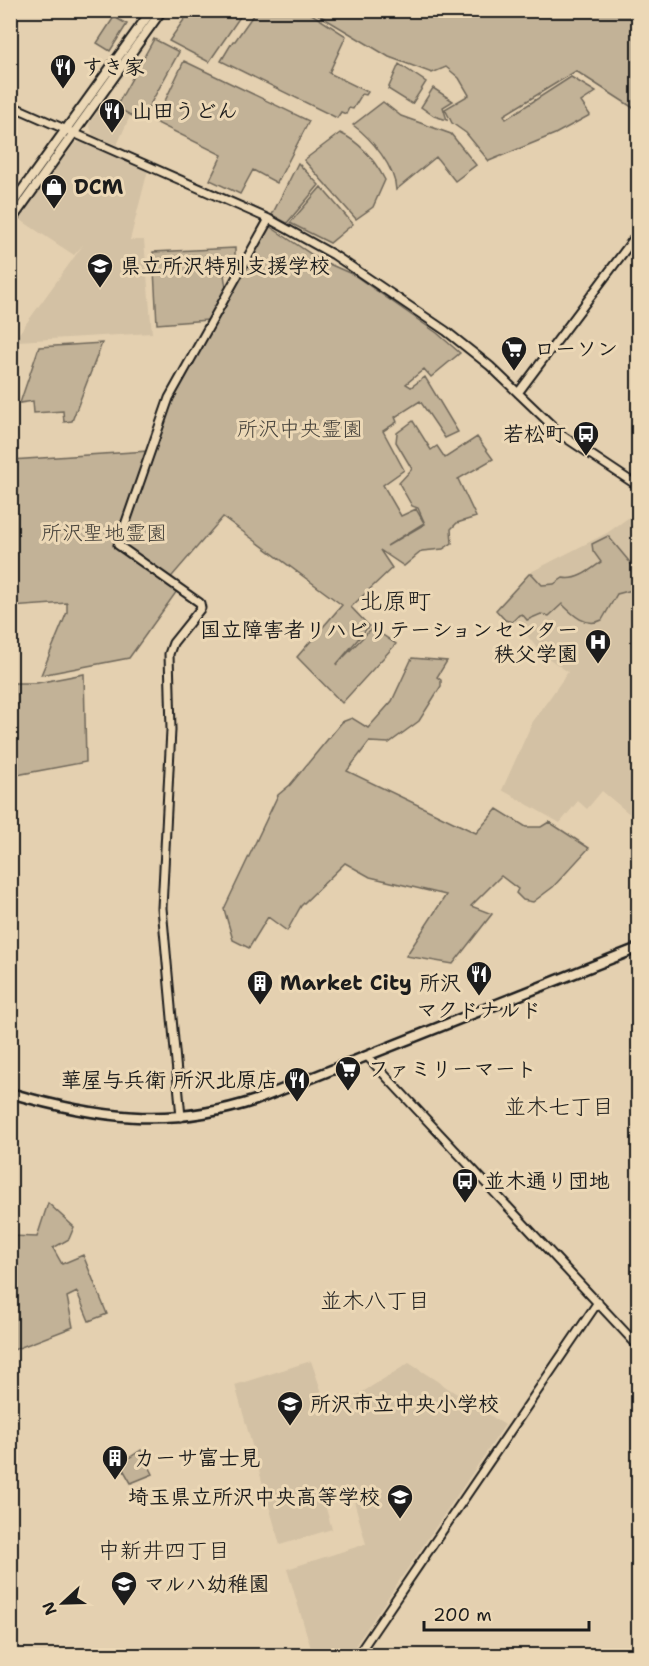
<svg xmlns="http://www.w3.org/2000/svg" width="649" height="1666" font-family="'Shantell Sans','Klee One',sans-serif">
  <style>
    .built { fill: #d3c1a4 }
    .green { fill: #c2b297; stroke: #6f675a; stroke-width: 1.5 }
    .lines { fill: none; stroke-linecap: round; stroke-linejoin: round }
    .tertiary-casing { stroke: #1c1c1c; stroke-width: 11 }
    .secondary-casing { stroke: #1c1c1c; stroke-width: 12 }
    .primary-casing { stroke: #1c1c1c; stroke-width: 13 }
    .tertiary { stroke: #ecd8b6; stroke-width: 7 }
    .secondary { stroke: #ecd8b6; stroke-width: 8 }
    .primary { stroke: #ecd8b6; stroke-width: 8 }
    .labels { text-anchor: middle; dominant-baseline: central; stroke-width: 6; stroke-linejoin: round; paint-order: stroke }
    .poi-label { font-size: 21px; font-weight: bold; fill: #1c1c1c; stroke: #ecd8b6; text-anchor: start }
    .park-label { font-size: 21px; fill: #46423b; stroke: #ecd8b6 }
    .neighbourhood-label { font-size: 22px; fill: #1c1c1c; stroke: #ecd8b6 }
    .quarter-label { font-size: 24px; fill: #1c1c1c; stroke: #ecd8b6 }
  </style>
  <rect width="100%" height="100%" fill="#e4d0b0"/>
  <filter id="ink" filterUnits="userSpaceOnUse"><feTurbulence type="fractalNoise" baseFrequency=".0167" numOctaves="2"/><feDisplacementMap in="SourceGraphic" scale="12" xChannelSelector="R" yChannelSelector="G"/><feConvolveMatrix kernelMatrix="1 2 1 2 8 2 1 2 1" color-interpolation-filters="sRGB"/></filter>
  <g filter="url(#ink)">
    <path class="built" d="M 104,102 L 130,116 L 117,145 L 93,135 L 89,124 Z
      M 81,142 L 148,170 L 130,240 L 144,240 L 152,333 L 17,341 L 15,339 L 83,245 L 74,255 L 19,219 L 74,144 Z
      M 638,511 L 638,821 L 602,791 L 587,809 L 578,801 L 560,823 L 502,790 L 532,723 L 568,672 L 541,653 L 516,622 L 498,606 L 529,573 L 607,533 Z
      M 311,1361 L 329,1413 L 409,1363 L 505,1425 L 349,1655 L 313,1655 L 287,1569 L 366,1544 L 353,1497 L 325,1505 L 332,1529 L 280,1545 L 235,1385 Z"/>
    <path class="green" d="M 190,11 L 244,11 L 209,62 L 169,41 Z
      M 256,11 L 307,11 L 346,36 L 329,73 L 368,92 L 366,95 L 362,94 L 353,109 L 349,108 L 346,114 L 341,112 L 337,118 L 221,61 L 233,41 L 235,41 Z
      M 312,11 L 638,11 L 638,111 L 576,71 L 504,115 L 506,119 L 571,77 L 596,92 L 581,102 L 590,115 L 555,134 L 489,161 L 466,133 L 452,123 L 445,109 L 469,95 L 459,78 L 446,67 L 432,73 L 389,57 Z
      M 114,17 L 127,24 L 110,51 L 97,43 Z
      M 154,39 L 179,52 L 141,121 L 116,107 Z
      M 184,61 L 309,121 L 277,183 L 253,170 L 240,194 L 210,180 L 222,155 L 155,122 Z
      M 399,64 L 426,82 L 412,104 L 388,89 Z
      M 433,88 L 453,101 L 443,107 L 447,120 L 434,116 L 421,107 Z
      M 383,102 L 401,116 L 451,134 L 476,165 L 455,181 L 436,157 L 396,190 C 395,167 372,139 353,125 Z
      M 340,133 C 360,142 375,161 385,180 L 373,207 L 356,219 L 304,160 Z
      M 298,163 L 319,185 L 287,223 L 272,215 Z
      M 321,187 L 353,224 L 330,243 L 290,223 Z
      M 269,226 L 320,260 L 354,275 L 437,333 L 460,353 L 431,377 L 424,369 L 406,384 L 411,387 L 425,377 L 458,432 L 445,438 L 420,401 L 395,417 L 397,422 L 383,431 L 404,470 L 383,485 L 401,516 L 416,509 L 424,523 L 387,546 L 425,524 L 418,508 L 412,506 L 399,483 L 412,469 L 396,442 L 397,433 L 413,421 L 431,450 L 437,446 L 445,458 L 477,437 L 493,459 L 458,479 L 476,517 L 457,523 L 451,529 L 452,543 L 443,549 L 422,551 L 404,566 L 380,550 L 392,568 L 351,607 L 369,626 L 336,665 L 372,628 L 396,644 L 342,703 L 297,657 L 342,605 L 223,517 L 166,583 L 177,591 L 129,658 L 41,675 L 67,612 L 67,603 L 11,607 L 11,460 L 148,451 L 168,404 Z
      M 235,248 L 235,259 L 231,259 L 232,266 L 228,266 L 228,274 L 224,274 L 226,288 L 208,320 L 157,324 L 153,252 Z
      M 102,343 L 72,421 L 64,422 L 63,411 L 34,413 L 33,401 L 20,403 L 39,347 Z
      M 608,536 L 638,572 L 638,593 L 632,590 L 617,594 L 602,620 C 586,628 573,615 562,604 L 549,616 L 541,614 L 527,620 L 522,614 L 519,615 L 512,622 L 505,620 L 496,610 L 529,574 L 532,574 L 542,585 L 554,584 L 563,578 C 577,581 590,570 601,562 L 593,551 L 592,544 Z
      M 412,658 L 447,661 L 437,677 L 441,680 L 441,686 L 419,721 L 389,743 L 369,742 L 347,771 L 476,833 L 497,809 L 526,827 L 541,827 L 549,822 L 589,848 L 553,887 L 533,902 L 523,900 L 516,893 L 518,889 L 501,876 L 471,906 L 492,914 L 453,964 L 406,956 L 446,895 L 370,877 L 345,863 L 301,906 L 287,931 L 268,917 L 249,948 L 233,940 L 224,909 L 278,795 L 290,785 L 342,722 L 352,718 L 368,728 L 392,701 Z
      M 84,674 L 86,762 L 11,776 L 11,683 L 37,683 Z
      M 48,1203 L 74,1227 L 69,1239 L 53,1248 L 62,1264 L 83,1255 L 107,1314 L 89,1321 L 77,1292 L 67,1297 L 73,1327 L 11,1351 L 11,1236 L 37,1237 Z
      M 141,1450 L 153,1474 L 131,1483 L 120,1464 Z"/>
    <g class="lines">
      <g class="tertiary-casing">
        <path id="tertiary" d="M 10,105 L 269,219 L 334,255 L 446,331 L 490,366 L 563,436 L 638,486
          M 518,393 L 638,233
          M 367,1056 L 638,1346
          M 181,1117 L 162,908 L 171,730 L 169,654 L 173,643 L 201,608 L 200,603 L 118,545 L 169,398 L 269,219
          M 357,1656 L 598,1302"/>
      </g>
      <g class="secondary-casing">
        <path id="secondary" d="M 10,207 L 152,10
          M 10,222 L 162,10"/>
      </g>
      <g class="primary-casing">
        <path id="primary" d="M 10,1093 C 96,1118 169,1129 256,1100 L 638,948"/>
      </g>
      <use href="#tertiary" class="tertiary"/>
      <use href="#secondary" class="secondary"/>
      <use href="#primary" class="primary"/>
    </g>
  </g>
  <defs>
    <g id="restaurant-pin" transform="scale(1.35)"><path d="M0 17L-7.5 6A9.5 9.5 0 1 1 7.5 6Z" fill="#1c1c1c" stroke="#ecd8b6"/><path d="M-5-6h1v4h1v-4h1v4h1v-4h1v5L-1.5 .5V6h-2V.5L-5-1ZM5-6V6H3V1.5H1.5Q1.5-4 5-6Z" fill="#fff"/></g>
    <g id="shop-pin" transform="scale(1.35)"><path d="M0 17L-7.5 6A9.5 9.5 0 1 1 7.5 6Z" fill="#1c1c1c" stroke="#ecd8b6"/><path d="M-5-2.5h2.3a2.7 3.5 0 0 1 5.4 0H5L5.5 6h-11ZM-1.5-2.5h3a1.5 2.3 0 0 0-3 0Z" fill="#fff"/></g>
    <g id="school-pin" transform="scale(1.35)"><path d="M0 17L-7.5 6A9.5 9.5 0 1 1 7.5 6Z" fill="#1c1c1c" stroke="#ecd8b6"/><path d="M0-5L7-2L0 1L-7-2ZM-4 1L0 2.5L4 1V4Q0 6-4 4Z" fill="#fff"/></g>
    <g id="supermarket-pin" transform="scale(1.35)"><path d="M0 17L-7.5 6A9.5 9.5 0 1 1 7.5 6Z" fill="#1c1c1c" stroke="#ecd8b6"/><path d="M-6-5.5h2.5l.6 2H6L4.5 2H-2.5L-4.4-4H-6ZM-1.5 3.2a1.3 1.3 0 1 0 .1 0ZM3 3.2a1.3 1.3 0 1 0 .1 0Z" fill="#fff"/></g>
    <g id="bus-pin" transform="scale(1.35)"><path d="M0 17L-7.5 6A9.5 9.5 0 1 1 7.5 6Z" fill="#1c1c1c" stroke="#ecd8b6"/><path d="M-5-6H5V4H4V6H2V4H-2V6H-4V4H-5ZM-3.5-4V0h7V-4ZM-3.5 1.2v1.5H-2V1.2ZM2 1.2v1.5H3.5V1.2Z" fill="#fff"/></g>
    <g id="hospital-pin" transform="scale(1.35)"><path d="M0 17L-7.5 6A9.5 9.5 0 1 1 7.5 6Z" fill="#1c1c1c" stroke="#ecd8b6"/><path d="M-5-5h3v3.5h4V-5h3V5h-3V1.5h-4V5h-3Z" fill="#fff"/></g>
    <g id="building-pin" transform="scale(1.35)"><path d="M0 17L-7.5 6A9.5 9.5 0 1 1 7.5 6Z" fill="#1c1c1c" stroke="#ecd8b6"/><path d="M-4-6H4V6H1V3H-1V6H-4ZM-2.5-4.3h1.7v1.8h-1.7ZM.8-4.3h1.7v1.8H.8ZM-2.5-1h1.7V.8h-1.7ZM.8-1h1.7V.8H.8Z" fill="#fff"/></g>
  </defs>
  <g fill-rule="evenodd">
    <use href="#restaurant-pin" x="63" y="67"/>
    <use href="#restaurant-pin" x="112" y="111"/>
    <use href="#shop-pin" x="54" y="187"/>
    <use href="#school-pin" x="100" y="266"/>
    <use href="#supermarket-pin" x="514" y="349"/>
    <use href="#bus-pin" x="586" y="434"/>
    <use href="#hospital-pin" x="598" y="642"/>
    <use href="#restaurant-pin" x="479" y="974"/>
    <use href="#building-pin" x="260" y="983"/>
    <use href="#supermarket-pin" x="348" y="1069"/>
    <use href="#restaurant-pin" x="297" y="1080"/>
    <use href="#bus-pin" x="465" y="1181"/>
    <use href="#school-pin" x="290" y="1404"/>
    <use href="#building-pin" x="115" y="1458"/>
    <use href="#school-pin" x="400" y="1497"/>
    <use href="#school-pin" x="124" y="1584"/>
  </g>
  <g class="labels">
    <g class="poi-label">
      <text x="82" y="67">すき家</text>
      <text x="132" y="111">山田うどん</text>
      <text x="74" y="187">DCM</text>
      <text x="120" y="266">県立所沢特別支援学校</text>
      <text x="534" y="349">ローソン</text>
      <text x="566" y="434" text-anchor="end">若松町</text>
      <text x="578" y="630" text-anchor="end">国立障害者リハビリテーションセンター<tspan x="578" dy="24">秩父学園</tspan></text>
      <text x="280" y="983">Market City 所沢</text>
      <text x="479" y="1010" text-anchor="middle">マクドナルド</text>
      <text x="368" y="1069">ファミリーマート</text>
      <text x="278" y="1080" text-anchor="end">華屋与兵衛 所沢北原店</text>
      <text x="484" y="1181">並木通り団地</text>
      <text x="310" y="1404">所沢市立中央小学校</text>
      <text x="134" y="1458">カーサ富士見</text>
      <text x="380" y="1497" text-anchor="end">埼玉県立所沢中央高等学校</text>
      <text x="144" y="1584">マルハ幼稚園</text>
    </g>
    <g class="park-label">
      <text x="300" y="429">所沢中央霊園</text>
      <text x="104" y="533">所沢聖地霊園</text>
    </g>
    <g class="neighbourhood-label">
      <text x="559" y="1106">並木七丁目</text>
      <text x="375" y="1300">並木八丁目</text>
      <text x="164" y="1550">中新井四丁目</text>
    </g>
    <g class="quarter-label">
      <text x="395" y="601">北原町</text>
    </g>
  </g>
  <rect width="649" height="1666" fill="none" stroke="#ecd8b6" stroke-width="36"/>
  <rect x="18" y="18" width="613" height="1630" fill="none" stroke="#1c1c1c" stroke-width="2" filter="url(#ink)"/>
  <g transform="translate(63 1603) rotate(248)" stroke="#ecd8b6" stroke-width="4.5" paint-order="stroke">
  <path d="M0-4.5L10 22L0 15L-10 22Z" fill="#1c1c1c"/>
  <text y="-9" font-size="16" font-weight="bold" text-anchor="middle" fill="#1c1c1c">N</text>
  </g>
  <path d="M424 1621v9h165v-9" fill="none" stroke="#1c1c1c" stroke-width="3"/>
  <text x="433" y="1621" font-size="18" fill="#1c1c1c" stroke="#ecd8b6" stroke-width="4.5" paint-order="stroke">200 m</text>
</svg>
